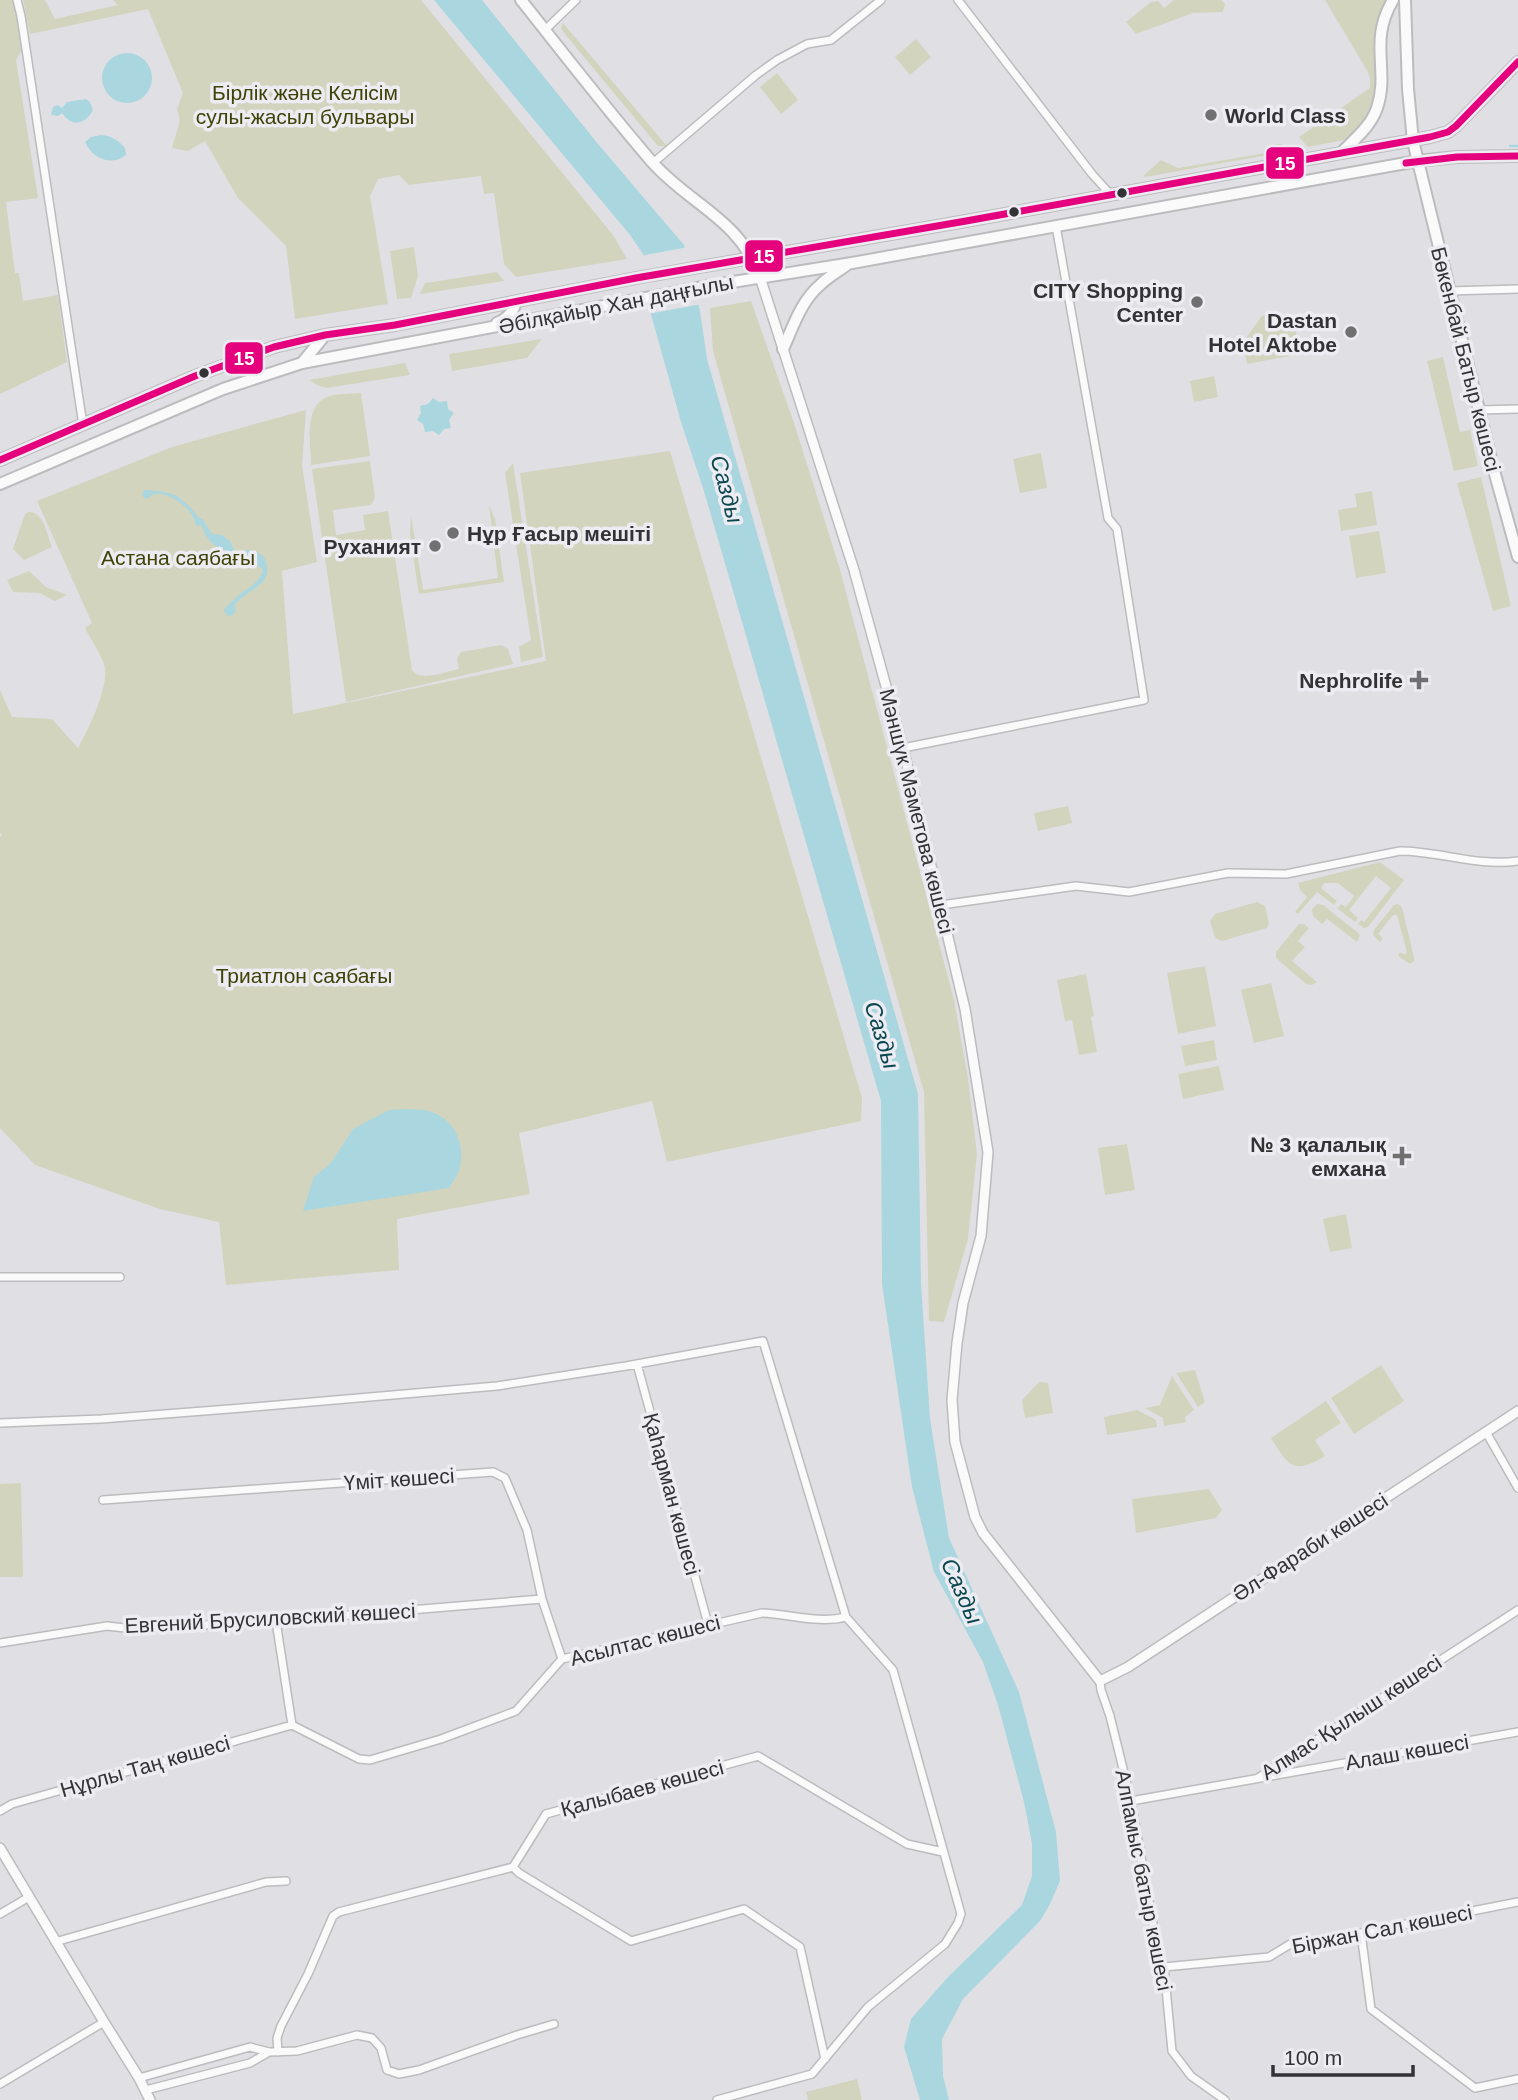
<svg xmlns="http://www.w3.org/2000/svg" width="1518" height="2100" font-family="Helvetica,sans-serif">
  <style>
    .green { fill: #d2d4be }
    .water { fill: #a9d6df }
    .pier { fill: #e0e0e4 }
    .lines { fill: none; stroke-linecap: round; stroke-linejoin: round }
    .stream { stroke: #a9d6df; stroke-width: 2.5 }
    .minor-casing { stroke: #bcbcbf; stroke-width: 10 }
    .tertiary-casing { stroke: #bcbcbf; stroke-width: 12 }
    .secondary-casing { stroke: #bcbcbf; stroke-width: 14 }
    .minor { stroke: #fafafb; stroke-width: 7 }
    .tertiary { stroke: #fafafb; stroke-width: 9 }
    .secondary { stroke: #fafafb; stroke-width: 10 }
    .bus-1-casing { stroke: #ececf2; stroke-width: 12 }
    .bus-1 { stroke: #e5007d; stroke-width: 7 }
    .poi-dot { fill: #707072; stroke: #ececf2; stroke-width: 2.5 }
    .bus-dot { fill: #333335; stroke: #ececf2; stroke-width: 2.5 }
    .labels { text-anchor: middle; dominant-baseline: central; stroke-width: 7; stroke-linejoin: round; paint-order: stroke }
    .park-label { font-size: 21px; fill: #404306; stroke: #ececf2 }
    .poi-label { font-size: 21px; font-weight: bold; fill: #333335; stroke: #ececf2; text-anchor: end }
    .street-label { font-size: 21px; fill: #333335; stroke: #ececf2 }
    .water-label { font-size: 23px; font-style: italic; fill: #0b474f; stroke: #ececf2 }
    .line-badge { stroke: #ececf2; stroke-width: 2.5 }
    .badge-label { font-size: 19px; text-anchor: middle; font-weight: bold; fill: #fff }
  </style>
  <rect width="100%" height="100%" fill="#e0e0e4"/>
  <path class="green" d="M 0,0 L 13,0 C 18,8 20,39 22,50 L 16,60 L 38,198 L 6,202 L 15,273 L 19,273 L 23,301 L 58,295 L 67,362 L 0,394 Z
    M 23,0 L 45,0 L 55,19 L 118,5 L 113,0 L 421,0 L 613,235 L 627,259 L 516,277 L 504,264 L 494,193 L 484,194 L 481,176 L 409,185 L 399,175 L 378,179 L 370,196 L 388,304 L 295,319 L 286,246 L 238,198 L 205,141 L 188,151 L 172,148 L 180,120 L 177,109 L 183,93 L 148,9 L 30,34 Z
    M 1174,0 L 1221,0 L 1225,4 L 1223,12 L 1193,13 L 1136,34 L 1126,22 L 1151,2 L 1158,1 L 1164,8 Z
    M 1325,0 L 1387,0 L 1378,19 L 1376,39 L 1377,95 L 1367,119 L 1356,131 L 1344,140 L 1308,147 L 1299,137 L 1370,88 L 1370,79 L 1368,72 Z
    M 563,23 L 667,146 L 658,146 L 564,33 L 561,28 Z
    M 916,39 L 931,57 L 910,75 L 895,57 Z
    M 777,73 L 798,100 L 781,114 L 760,87 Z
    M 1276,144 L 1282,144 L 1286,150 L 1284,152 L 1145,177 L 1143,176 L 1161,160 L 1178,168 L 1272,152 Z
    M 414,247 L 418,276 L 411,298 L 397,299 L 390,251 Z
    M 497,272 L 504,281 L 420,294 L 425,283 Z
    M 751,301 L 794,423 L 839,566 L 954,1000 L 968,1078 L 977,1154 L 968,1239 L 944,1322 L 929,1321 L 924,1092 L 713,351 L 710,308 Z
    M 1278,312 C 1296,319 1297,337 1300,354 L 1247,364 L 1243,342 L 1262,316 Z
    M 542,339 L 527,358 L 452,371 L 449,354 Z
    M 1443,357 L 1460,432 L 1470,430 L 1478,466 L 1454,471 L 1427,361 Z
    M 405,363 L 410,375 L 326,388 L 317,385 L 309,380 Z
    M 1214,376 L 1218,397 L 1194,402 L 1190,381 Z
    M 361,393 L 370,456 L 311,465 C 311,445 303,407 327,397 C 336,393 351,394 361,393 Z
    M 306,410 L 302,465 L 317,562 L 282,571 L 293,714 L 546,661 L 520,473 L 670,451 L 862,1098 L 861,1121 L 667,1162 L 652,1101 L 519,1133 L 530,1194 L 397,1219 L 399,1270 L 226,1285 L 219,1222 L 160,1209 L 35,1165 L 0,1128 L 0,837 L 2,835 L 0,833 L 0,690 L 12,717 L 52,719 L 78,748 C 88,730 108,690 105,668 C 103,657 90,638 85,628 L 92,623 L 37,501 L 172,447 Z
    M 1041,453 L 1047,488 L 1020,493 L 1013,459 Z
    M 370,461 L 375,498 L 371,505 L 333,510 L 336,535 L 365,530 L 363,515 L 388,511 L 412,670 C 421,682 445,672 459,669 L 457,659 L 461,652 L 501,645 L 508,649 L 513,664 L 346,702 L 312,469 Z
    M 513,463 L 543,657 L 521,662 L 519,647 L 531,640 L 505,473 Z
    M 1481,477 L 1511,606 L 1493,611 L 1457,483 Z
    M 1372,491 L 1377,525 L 1341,531 L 1338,510 L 1357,507 L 1355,494 Z
    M 489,505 L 495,519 L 504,582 L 419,594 L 410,536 L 411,515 L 423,590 L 498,578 Z
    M 28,512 C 44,511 47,535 52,547 L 24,560 L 13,549 L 25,514 Z
    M 1379,531 L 1386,573 L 1356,578 L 1349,536 Z
    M 29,571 L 46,587 L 67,595 L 55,601 L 40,593 L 13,592 L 7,580 Z
    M 1068,806 L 1072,823 L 1038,831 L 1034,813 Z
    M 1380,862 L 1404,880 L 1368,927 L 1364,928 L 1358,924 L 1361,920 L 1364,922 L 1391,888 L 1376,876 L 1349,910 L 1358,918 L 1355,922 L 1337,908 L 1341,904 L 1346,907 L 1354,896 L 1338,883 L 1324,883 L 1321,888 L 1337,901 L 1334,905 L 1317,892 L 1298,914 L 1295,912 L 1307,897 L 1300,890 L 1298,883 Z
    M 1257,902 L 1265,906 L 1269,923 L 1267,928 L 1222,941 L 1215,938 L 1210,921 L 1215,914 Z
    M 1317,904 L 1323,905 L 1357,932 L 1360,935 L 1357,942 L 1327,919 L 1322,924 L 1313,916 L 1312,909 Z
    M 1398,904 L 1402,907 L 1414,958 L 1414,961 L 1410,964 L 1398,956 L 1400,952 L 1405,955 L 1407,952 L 1397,915 L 1393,915 L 1378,934 L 1383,938 L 1380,942 L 1373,935 L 1374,930 L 1394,905 Z
    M 1299,924 L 1304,924 L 1309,928 L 1298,941 L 1305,947 L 1292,961 L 1317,982 L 1312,985 L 1306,984 L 1276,958 L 1276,952 Z
    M 1205,966 L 1216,1026 L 1178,1034 L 1167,973 Z
    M 1086,974 L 1094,1016 L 1091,1017 L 1097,1052 L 1079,1055 L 1072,1020 L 1065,1021 L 1057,980 Z
    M 1271,983 L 1284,1036 L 1254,1043 L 1241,990 Z
    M 1214,1040 L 1217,1060 L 1185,1066 L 1181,1046 Z
    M 1219,1066 L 1224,1090 L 1183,1099 L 1178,1074 Z
    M 1127,1144 L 1135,1190 L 1105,1195 L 1098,1148 Z
    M 1346,1214 L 1352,1248 L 1330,1252 L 1323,1219 Z
    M 1381,1365 L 1404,1401 L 1354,1434 L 1331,1398 Z
    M 1195,1370 L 1205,1402 L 1198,1407 L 1176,1373 Z
    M 1172,1376 L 1194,1410 L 1185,1417 L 1186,1422 L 1164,1426 L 1163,1418 L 1145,1408 L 1160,1405 Z
    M 1039,1382 L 1048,1383 L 1053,1413 L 1025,1418 L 1022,1400 Z
    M 1326,1401 L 1341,1423 L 1315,1440 L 1325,1456 C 1293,1476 1288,1465 1271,1438 Z
    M 1137,1410 L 1156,1420 L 1157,1427 L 1107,1435 L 1104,1417 Z
    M 21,1483 L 23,1577 L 0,1577 L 0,1484 Z
    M 1209,1489 L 1222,1510 L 1216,1518 L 1136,1533 L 1132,1499 Z
    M 857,2079 L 862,2100 L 808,2100 L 806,2092 Z"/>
  <path class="water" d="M 434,0 L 482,0 L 598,144 L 684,245 L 700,311 L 707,359 L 918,1094 L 921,1283 L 930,1419 L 949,1538 L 1019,1692 L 1056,1832 L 1060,1881 L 1050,1904 L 1040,1921 L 963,1999 L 942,2039 L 943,2076 L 949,2100 L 920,2100 L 904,2047 L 911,2019 L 948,1977 L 1022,1905 L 1032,1876 L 1032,1844 L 1024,1802 L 998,1705 L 983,1662 L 934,1572 L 912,1487 L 882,1284 L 881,1101 L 704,491 L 681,422 L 649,307 L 643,254 L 630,235 Z
    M102 78a25 25 0 1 1 50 0a25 25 0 1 1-50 0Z
    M 86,99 L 90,102 L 93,110 C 86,124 72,128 62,113 L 58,116 L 51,115 L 53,107 L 58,105 L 62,108 L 67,102 Z
    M 101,135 C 112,136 118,140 125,148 L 126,155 C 111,167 92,158 85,142 L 91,137 Z
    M 433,398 L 439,402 L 447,401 L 448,409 L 454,413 L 449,420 L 451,428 L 444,429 L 439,435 L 433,431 L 425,432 L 423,424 L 417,420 L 421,413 L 420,406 L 428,404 Z
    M 144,490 C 175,492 180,494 200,519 L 202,518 L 209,530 L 213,534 L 222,535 L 230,541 L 236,554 C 246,549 255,548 264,557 C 277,587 247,587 234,606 L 236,610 L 233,615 L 228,616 L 224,611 L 225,608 C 230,604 233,600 238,596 C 249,586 256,587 263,571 L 261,567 L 252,565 L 251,557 L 248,555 L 235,557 L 232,552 C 216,551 207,540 201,525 L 196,526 C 194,509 170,491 153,494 L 150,497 L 145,499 L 142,495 Z
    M 407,1109 C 414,1110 423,1109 429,1111 C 455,1118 468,1148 458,1173 C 456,1178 452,1183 449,1188 L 303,1211 L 314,1177 L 330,1164 L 353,1129 L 389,1110 Z"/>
  <path class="pier" d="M 688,247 L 702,304 L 648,314 L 645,307 L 640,256 Z"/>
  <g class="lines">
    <path class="stream" d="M 1510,146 L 1518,146"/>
    <g class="minor-casing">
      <path id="minor" d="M 17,0 L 21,16 L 83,425
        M 958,0 L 1092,174 L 1111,195
        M 545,30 L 576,0
        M 653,163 L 756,75 L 777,60 L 807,44 L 831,40 L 881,0
        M 1449,291 L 1518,289
        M 1479,410 L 1518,409
        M 903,748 L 1144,700 L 1117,529 L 1108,518 L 1056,226
        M 941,905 L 1076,886 L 1129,892 L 1228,873 L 1286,874 L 1400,851 C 1439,851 1478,867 1518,861
        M 0,1277 L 120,1277
        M 637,1364 L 708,1624
        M 0,1423 L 101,1419 L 242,1408 L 497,1386 L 626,1366 L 763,1341 L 846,1617 L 893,1670 L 961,1914 L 958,1923 L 945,1944 L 868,2007 L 812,2074 L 717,2100
        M 1486,1432 L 1518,1488
        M 103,1500 L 493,1472 L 505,1478 L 527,1530 L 542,1599 L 562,1659
        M 276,1621 L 292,1725
        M 0,1643 L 107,1626 L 134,1629 L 276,1621 L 542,1599
        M 1100,1681 L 1101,1690 L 1110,1716 L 1131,1801 L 1158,1952 L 1164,1967 L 1172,2051 L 1191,2076 L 1225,2100
        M 292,1725 L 359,1759 L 370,1760 L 441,1739 L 516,1711 L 562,1659 L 762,1613 C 790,1614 819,1624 846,1617
        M 1258,1778 L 1518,1610
        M 1131,1801 L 1518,1732
        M 0,1811 L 12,1804 L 292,1725
        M 513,1867 L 519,1873 L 631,1941 L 744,1909 L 800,1947 L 825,2059
        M 0,1914 L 29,1897
        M 1361,1933 L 1371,2009 L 1475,2088 L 1518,2079
        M 55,1942 L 266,1882 L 286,1881
        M 1164,1967 L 1269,1957 L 1292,1943 L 1361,1933 L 1518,1902
        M 278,2052 L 277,2038 L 281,2026 L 308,1974 L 333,1916 L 339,1912 L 513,1867 L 546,1814 L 758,1756 L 907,1844 L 943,1852
        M 139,2078 L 250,2047 L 269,2052 L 297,2051 L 357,2035 L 372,2038 L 381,2048 L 387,2070 L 399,2074 L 419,2070 L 517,2035 L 554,2024
        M 0,2084 L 104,2022
        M 146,2090 L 250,2063 L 269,2052"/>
    </g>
    <g class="tertiary-casing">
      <path id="tertiary" d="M 760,277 L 854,570 L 903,748 L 965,1009 L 988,1152 L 981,1236 L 963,1303 L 957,1343 L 952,1400 L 955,1442 L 975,1517 L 983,1533 L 1100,1681 L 1128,1667 L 1518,1411
        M 0,1848 L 104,2022 L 139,2078 L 150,2100"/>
    </g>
    <g class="secondary-casing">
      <path id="secondary" d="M 521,0 C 564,54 607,110 652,162 C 690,205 740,219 760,277
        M 1405,0 L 1408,89 L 1413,141 L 1493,467 L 1518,557
        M 1342,152 C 1355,139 1371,126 1377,108 C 1390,69 1368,42 1393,0
        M 497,323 C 507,319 513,313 516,302
        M 783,349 C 793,327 801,301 820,285 C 828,277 839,271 848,264
        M 302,363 L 325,335
        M 0,460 L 195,376 L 274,347 L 325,335 L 395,325 L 636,278 L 966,221 L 1430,137 L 1448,132 L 1456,126 L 1518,62
        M 0,484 L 223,389 L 302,363 L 714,285 L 852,263 L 1417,161 L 1457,157 L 1518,156"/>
    </g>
    <use href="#minor" class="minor"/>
    <use href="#tertiary" class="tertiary"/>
    <use href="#secondary" class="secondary"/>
    <g class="bus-1-casing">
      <path id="bus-1" d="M 1406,163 L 1457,157 L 1518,156
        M 0,460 L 195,376 L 274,347 L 325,335 L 395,325 L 636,278 L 966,221 L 1430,137 L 1448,132 L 1456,126 L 1518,62"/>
    </g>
    <use href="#bus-1" class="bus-1"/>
  </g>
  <g class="poi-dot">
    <circle cx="1211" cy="115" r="7"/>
    <circle cx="1197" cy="302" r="7"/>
    <circle cx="1351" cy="332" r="7"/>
    <circle cx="453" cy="533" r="7"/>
    <circle cx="435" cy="546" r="7"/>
    <path d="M1415.5 669.5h7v7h7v7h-7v7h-7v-7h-7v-7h7z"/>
    <path d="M1398.5 1145.5h7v7h7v7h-7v7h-7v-7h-7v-7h7z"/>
  </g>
  <g class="bus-dot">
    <circle cx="1122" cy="193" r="6"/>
    <circle cx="1014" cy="212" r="6"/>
    <circle cx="204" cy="373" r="6"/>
  </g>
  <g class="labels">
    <g class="park-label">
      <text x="305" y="92">Бірлік және Келісім<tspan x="305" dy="24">сулы-жасыл бульвары</tspan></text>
      <text x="178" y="557">Астана саябағы</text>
      <text x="304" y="975">Триатлон саябағы</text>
    </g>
    <g class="poi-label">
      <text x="1225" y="115" text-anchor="start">World Class</text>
      <text x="1183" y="290">CITY Shopping<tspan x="1183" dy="24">Center</tspan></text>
      <text x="1337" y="320">Dastan<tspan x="1337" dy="24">Hotel Aktobe</tspan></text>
      <text x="467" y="533" text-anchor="start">Нұр Ғасыр мешіті</text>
      <text x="421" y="546">Руханият</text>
      <text x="1403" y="680">Nephrolife</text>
      <text x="1386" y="1144">№ 3 қалалық<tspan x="1386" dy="24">емхана</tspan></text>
    </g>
    <g class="street-label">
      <text transform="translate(616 304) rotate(-11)">Әбілқайыр Хан даңғылы</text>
      <text transform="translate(1466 359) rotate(76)">Бөкенбай Батыр көшесі</text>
      <text transform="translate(917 811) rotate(76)">Мәншүк Мәметова көшесі</text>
      <text transform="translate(399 1479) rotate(-4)">Үміт көшесі</text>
      <text transform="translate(672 1494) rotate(75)">Қаһарман көшесі</text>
      <text transform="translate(1310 1547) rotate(-33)">Әл-Фараби көшесі</text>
      <text transform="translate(270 1618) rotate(-3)">Евгений Брусиловский көшесі</text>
      <text transform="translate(645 1640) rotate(-14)">Асылтас көшесі</text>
      <text transform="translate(1351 1717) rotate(-33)">Алмас Қылыш көшесі</text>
      <text transform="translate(1407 1752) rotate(-10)">Алаш көшесі</text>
      <text transform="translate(145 1766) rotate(-16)">Нұрлы Таң көшесі</text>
      <text transform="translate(642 1788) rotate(-15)">Қалыбаев көшесі</text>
      <text transform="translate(1144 1880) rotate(79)">Алпамыс батыр көшесі</text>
      <text transform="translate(1382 1929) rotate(-11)">Біржан Сал көшесі</text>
    </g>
    <g class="water-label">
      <text transform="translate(727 489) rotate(75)">Сазды</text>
      <text transform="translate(882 1035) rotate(73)">Сазды</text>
      <text transform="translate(962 1591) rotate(66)">Сазды</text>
    </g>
  </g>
  <g class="line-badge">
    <rect x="1265" y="146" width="40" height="34" rx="7" fill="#e5007d"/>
    <rect x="744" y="239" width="40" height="34" rx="7" fill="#e5007d"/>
    <rect x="224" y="341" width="40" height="34" rx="7" fill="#e5007d"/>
  </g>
  <g class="badge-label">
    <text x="1285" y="170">15</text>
    <text x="764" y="263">15</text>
    <text x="244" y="365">15</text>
  </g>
  <path d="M1273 2065v10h140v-10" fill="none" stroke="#333335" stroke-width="3.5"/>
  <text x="1284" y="2065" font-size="21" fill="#333335" stroke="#ececf2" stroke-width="5" paint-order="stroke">100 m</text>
</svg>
